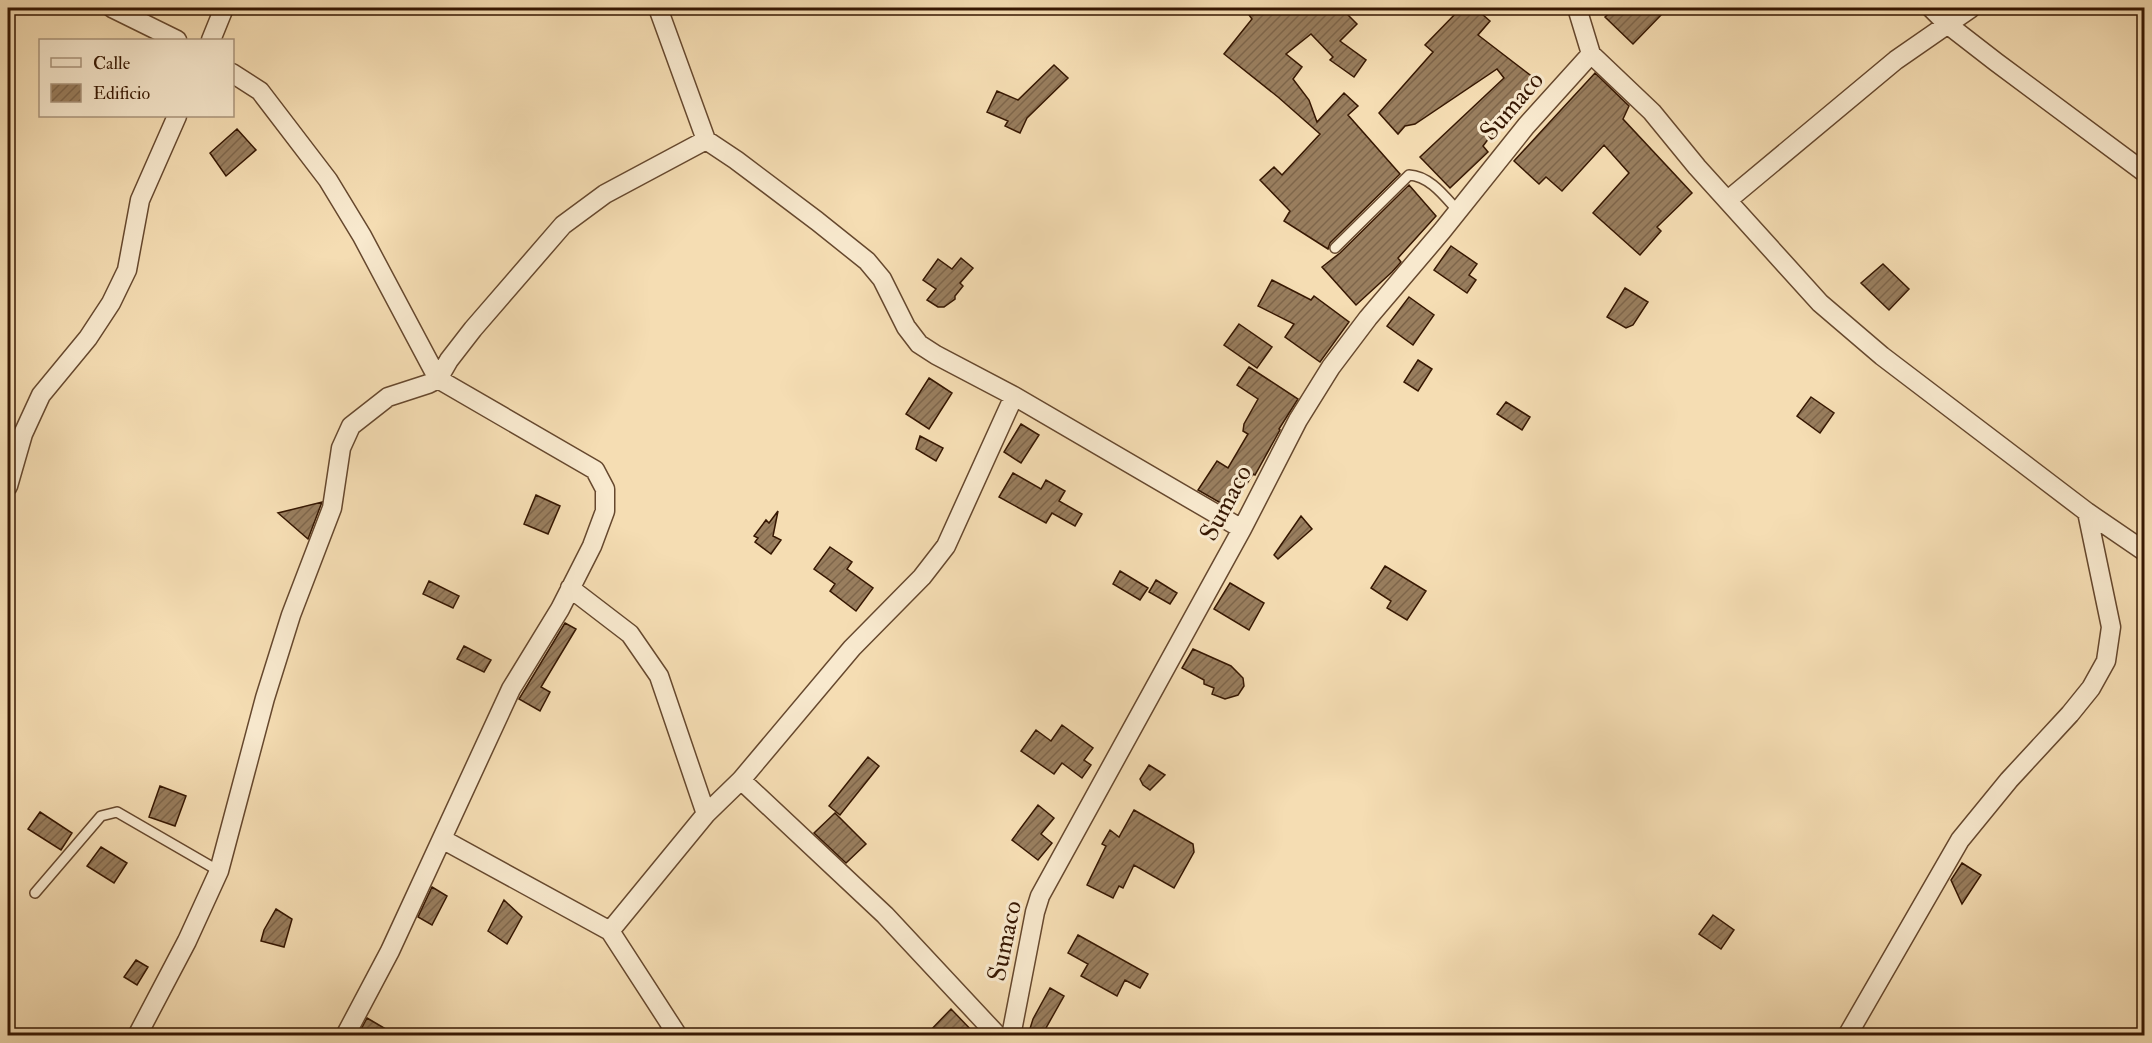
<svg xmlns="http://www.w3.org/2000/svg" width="2152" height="1043" font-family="'IM FELL Double Pica',serif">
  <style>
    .building { fill: url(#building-hatch); stroke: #361702; stroke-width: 1.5 }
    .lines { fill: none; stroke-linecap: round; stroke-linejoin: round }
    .service-casing { stroke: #66482e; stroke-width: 12 }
    .minor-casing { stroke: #66482e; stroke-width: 21 }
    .service { stroke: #f8e9ce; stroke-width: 9 }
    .minor { stroke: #f8e9ce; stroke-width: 18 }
    .labels { text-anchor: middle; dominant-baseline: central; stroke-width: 6; stroke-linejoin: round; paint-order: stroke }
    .street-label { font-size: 26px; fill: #361702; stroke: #f8e9ce }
  </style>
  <defs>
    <pattern id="building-hatch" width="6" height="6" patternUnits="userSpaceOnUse" patternTransform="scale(1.5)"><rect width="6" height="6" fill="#997e5e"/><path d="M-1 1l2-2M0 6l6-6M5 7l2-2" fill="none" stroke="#7e664b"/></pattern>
  </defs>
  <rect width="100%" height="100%" fill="#f5ddb3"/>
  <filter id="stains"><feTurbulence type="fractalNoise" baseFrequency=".00333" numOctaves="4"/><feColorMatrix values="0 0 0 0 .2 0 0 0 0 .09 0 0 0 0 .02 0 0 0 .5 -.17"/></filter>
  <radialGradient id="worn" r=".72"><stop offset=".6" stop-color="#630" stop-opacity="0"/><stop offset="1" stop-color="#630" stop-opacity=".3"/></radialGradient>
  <path class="building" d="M 1244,8 L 1341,8 L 1357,24 L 1340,41 L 1366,60 L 1354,77 L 1330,60 L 1333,57 L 1311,34 L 1286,54 L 1302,67 L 1293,79 L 1309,100 L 1317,122 L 1344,93 L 1358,106 L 1348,115 L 1400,174 L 1330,243 L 1328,249 L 1284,221 L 1290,211 L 1260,180 L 1274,167 L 1282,175 L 1320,134 L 1278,97 L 1224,54 L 1252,19 Z
    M 1461,8 L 1475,8 L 1490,21 L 1478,35 L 1534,78 L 1483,146 L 1488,152 L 1450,188 L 1420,157 L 1504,78 L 1497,69 L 1415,124 L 1405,126 L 1398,134 L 1379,113 L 1433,52 L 1425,45 Z
    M 1615,8 L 1653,8 L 1661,15 L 1633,44 L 1605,17 Z
    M 1054,65 L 1068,78 L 1027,118 L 1020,133 L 1005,126 L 1008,121 L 987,112 L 997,91 L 1018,100 Z
    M 1595,73 L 1629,106 L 1623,119 L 1692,193 L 1657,227 L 1661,231 L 1640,255 L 1593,213 L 1629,173 L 1604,145 L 1562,191 L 1546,177 L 1539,184 L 1514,161 Z
    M 237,129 L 256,150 L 226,176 L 210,153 Z
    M 1409,185 L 1436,216 L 1398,258 L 1401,262 L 1392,272 L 1356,305 L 1322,267 L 1340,253 Z
    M 1451,246 L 1477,264 L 1469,275 L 1476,280 L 1467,293 L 1434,270 Z
    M 961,258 L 973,268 L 960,283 L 963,286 L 955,296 L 955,299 L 944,307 L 938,307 L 927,300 L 936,289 L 923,280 L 938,259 L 952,269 Z
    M 1883,264 L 1909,289 L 1889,310 L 1861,283 Z
    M 1272,280 L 1311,300 L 1314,296 L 1349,322 L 1320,362 L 1285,337 L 1294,324 L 1258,306 Z
    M 1625,288 L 1648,302 L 1633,325 L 1626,328 L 1607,317 Z
    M 1409,297 L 1434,315 L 1413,345 L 1387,326 Z
    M 1239,324 L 1272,347 L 1257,368 L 1224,345 Z
    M 1418,360 L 1432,369 L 1418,391 L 1404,382 Z
    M 1249,367 L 1298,399 L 1279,429 L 1280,430 L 1255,475 L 1253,474 L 1231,509 L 1198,490 L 1217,461 L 1228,468 L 1248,434 L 1243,431 L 1244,424 L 1258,399 L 1237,385 Z
    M 929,378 L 952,393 L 929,429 L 906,414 Z
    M 1811,397 L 1834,413 L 1820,433 L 1797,416 Z
    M 1506,402 L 1530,417 L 1522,430 L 1497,414 Z
    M 1021,424 L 1039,435 L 1021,463 L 1004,452 Z
    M 920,436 L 943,448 L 936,461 L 916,449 Z
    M 1013,473 L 1041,489 L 1046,480 L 1065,491 L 1059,501 L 1082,514 L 1075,526 L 1052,513 L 1046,523 L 999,497 Z
    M 536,495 L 560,506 L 548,534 L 524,524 Z
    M 322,502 L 308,539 L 278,513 Z
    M 778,511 L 773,536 L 781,540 L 771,554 L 755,542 L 758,538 L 754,536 L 766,520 L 769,523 Z
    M 1301,516 L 1312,529 L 1278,559 L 1274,555 Z
    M 830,547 L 852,562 L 847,569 L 873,588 L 856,611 L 830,591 L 835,584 L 814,569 Z
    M 1385,566 L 1426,591 L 1407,620 L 1387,608 L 1391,601 L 1371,588 Z
    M 1120,571 L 1148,588 L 1140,600 L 1113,584 Z
    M 1156,580 L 1177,593 L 1170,604 L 1149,592 Z
    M 429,581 L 459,596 L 453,608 L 423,594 Z
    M 1230,583 L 1264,603 L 1249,630 L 1214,609 Z
    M 565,623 L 576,629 L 541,687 L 550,692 L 540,711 L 519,699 Z
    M 464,646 L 491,660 L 484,672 L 457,659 Z
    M 1193,649 L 1231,666 L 1243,678 L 1244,686 L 1238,695 L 1225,699 L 1212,694 L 1214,688 L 1204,684 L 1204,680 L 1182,668 Z
    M 1062,725 L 1093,748 L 1084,760 L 1091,765 L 1082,778 L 1062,763 L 1054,774 L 1021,751 L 1036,730 L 1051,741 Z
    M 868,757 L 879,766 L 840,815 L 829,806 Z
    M 1149,765 L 1165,775 L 1150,790 L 1143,785 L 1140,779 Z
    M 160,786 L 186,796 L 175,826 L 149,817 Z
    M 1038,805 L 1054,818 L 1041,834 L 1052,843 L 1038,860 L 1012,840 Z
    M 1134,810 L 1193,844 L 1194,852 L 1174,888 L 1134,865 L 1123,888 L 1119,886 L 1113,898 L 1087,885 L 1106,846 L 1102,844 L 1110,830 L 1119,837 Z
    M 40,812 L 72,833 L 61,850 L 28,829 Z
    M 835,813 L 866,844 L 846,863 L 814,833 Z
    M 101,847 L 127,863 L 114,883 L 87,866 Z
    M 1962,863 L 1981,875 L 1962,904 L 1951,880 Z
    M 432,887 L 447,896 L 432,925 L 418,917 Z
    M 504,900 L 522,917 L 507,944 L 488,931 Z
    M 276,909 L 292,919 L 284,947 L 261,941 L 264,930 Z
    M 1713,915 L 1734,930 L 1721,949 L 1699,934 Z
    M 1078,935 L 1148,974 L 1140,988 L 1125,980 L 1117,996 L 1081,976 L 1088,964 L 1068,953 Z
    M 136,960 L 148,967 L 137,985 L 124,977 Z
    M 1050,988 L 1064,996 L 1042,1035 L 1028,1035 L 1033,1019 Z
    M 951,1009 L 976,1035 L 926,1035 Z
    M 367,1018 L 396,1035 L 358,1035 Z"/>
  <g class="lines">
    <g class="service-casing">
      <path id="service" d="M 1335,248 L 1409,175 C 1430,176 1445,197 1458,211
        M 35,893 L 101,816 L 117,812 L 219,871"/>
    </g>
    <g class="minor-casing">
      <path id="minor" d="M 112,8 L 177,40
        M 658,8 L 706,140
        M 1577,8 L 1591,54 L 1652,112 L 1697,167 L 1820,303 L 1882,356 L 2087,512 L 2144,551
        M 1931,8 L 1947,24 L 1996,62 L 2144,172
        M 211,40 L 224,8
        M 232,73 L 260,91 L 328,180 L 362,236 L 438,379 L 595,470 L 605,489 L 605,511 L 592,546 L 560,609 L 511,689 L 390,951 L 345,1036
        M 1728,200 L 1896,60 L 1971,8
        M 8,486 L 23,434 L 41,395 L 88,338 L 111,303 L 127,270 L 140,200 L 177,116
        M 570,588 L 630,634 L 659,676 L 706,814
        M 741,780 L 885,915 L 998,1036
        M 442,839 L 610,931 L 678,1036
        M 610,931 L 706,814 L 741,780 L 852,648 L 922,577 L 946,546 L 1014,396
        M 137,1036 L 187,941 L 219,871 L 265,698 L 291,615 L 332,508 L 341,448 L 351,426 L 388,397 L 428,384 L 438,379 L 449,360 L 473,329 L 563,225 L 605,194 L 706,140 L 736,160 L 817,221 L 867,261 L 882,279 L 906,327 L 919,344 L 936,355 L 1014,396 L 1242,529
        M 1011,1036 L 1035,912 L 1040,896 L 1242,529 L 1298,420 L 1331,367 L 1368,318 L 1442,231 L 1526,126 L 1591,54
        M 1847,1036 L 1960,840 L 2009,780 L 2070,714 L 2091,688 L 2106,661 L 2111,627 L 2087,512"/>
    </g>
    <use href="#service" class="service"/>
    <use href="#minor" class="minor"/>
  </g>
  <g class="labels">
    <g class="street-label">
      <text transform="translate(1512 106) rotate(-49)">Sumaco</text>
      <text transform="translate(1226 503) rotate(-62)">Sumaco</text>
      <text transform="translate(1005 941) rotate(-78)">Sumaco</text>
    </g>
  </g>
  <rect width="2152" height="1043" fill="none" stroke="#f5ddb3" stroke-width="30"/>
  <rect x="9" y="9" width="2134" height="1025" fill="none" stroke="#361702" stroke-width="3"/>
  <rect x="15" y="15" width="2122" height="1013" fill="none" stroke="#361702" stroke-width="1.5"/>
  <rect x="39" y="39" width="195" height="78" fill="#f8e9ce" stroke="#aa957c" stroke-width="1.5"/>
  <rect x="51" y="58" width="30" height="9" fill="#f8e9ce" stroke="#aa957c" stroke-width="1.5"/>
  <text x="93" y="69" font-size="18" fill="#361702">Calle</text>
  <rect x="51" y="84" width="30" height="18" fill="url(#building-hatch)" stroke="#aa957c" stroke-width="1.5"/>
  <text x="93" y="99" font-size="18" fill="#361702">Edificio</text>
  <rect width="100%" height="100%" filter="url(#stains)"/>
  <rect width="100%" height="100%" fill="url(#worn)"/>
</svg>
